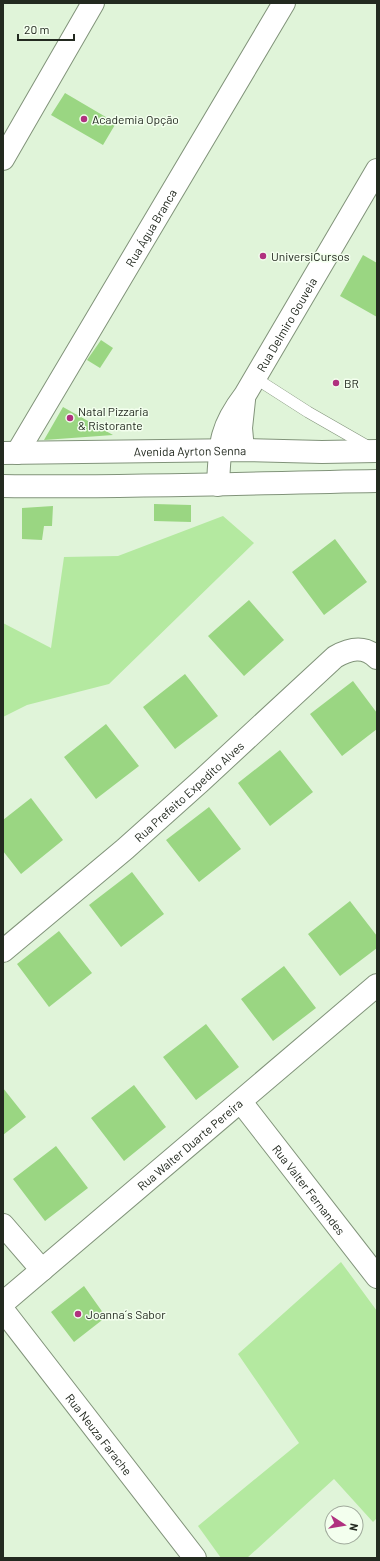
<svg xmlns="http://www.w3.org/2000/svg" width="380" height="1561" font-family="Barlow,sans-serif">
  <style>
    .green { fill: #b4e9a0 }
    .building { fill: #9ad682 }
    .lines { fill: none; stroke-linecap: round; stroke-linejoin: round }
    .service-casing { stroke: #81937a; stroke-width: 12 }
    .minor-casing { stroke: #81937a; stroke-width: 24 }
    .tertiary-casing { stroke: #81937a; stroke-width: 24 }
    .secondary-casing { stroke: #81937a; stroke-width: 24 }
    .primary-casing { stroke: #81937a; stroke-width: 24 }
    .service { stroke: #fff; stroke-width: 11 }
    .minor { stroke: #fff; stroke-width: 22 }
    .tertiary { stroke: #fff; stroke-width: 22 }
    .secondary { stroke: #fff; stroke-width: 22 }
    .primary { stroke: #fff; stroke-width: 22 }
    .poi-dot { fill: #b0317f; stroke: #f3ffee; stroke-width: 1.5 }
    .labels { text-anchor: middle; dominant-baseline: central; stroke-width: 3; stroke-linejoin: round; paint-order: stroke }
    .poi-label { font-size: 12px; fill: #232a20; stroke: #f3ffee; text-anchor: start }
    .street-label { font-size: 12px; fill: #232a20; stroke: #f3ffee }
  </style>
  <rect width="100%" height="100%" fill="#e0f4d9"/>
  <path class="green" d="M 223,516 L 254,543 L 109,684 L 27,705 L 3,717 L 3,623 L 51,648 L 64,557 L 118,556 Z
    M 341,1262 L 377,1311 L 377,1518 L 373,1522 L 334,1479 L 247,1558 L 221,1558 L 198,1526 L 299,1443 L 238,1354 Z"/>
  <path class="building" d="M 65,93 L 116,123 L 103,145 L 51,115 Z
    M 363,255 L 377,263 L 377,317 L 340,296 Z
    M 101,340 L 113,348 L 100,368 L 87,360 Z
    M 63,407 L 113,435 L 44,440 Z
    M 154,504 L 191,505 L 191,522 L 154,521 Z
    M 53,506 L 52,526 L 44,526 L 42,540 L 22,539 L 22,508 Z
    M 335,539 L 367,582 L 324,615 L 292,572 Z
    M 249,600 L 284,640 L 244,676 L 208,636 Z
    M 185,674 L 218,716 L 175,749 L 143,707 Z
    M 353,681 L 377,713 L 377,729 L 342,756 L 310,714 Z
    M 106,724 L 139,766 L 96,799 L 64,757 Z
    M 280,750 L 313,792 L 270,826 L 238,783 Z
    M 31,798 L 63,840 L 21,874 L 3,851 L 3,820 Z
    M 209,807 L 241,849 L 199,882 L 166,840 Z
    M 132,872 L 164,914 L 121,947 L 89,905 Z
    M 350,901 L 377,936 L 377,948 L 340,976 L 308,934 Z
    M 59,931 L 92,973 L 49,1007 L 17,964 Z
    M 284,966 L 316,1008 L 273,1041 L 241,999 Z
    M 206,1024 L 239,1067 L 196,1100 L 163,1057 Z
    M 134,1085 L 166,1127 L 124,1161 L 91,1118 Z
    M 3,1088 L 26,1117 L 3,1135 Z
    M 56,1146 L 88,1188 L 45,1221 L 13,1179 Z
    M 84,1286 L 106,1317 L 74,1342 L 51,1312 Z"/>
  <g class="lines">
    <g class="service-casing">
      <path id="service" d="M 255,378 L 308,412 L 369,447"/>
    </g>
    <g class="minor-casing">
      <g id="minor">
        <path d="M 3,159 L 93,3"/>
        <path id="s1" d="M 17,453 L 284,3"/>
        <path id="s2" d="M 3,951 L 125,849 L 201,781 L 335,657 C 349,649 364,645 377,658"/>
        <path d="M 3,1225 L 42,1270"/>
        <path id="s3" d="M 3,1310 L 195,1558"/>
      </g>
    </g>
    <g class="tertiary-casing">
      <g id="tertiary">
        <path d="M 243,450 L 241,428 L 244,400"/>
        <path id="s4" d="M 218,485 C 220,445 219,429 245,395 L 377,170"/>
      </g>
    </g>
    <g class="secondary-casing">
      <g id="secondary">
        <path id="s5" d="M 241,1102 L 377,1277"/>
        <path id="s6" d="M 3,1303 L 377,985"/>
      </g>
    </g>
    <g class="primary-casing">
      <g id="primary">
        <path id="s7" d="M 3,453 L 243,450 L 322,452 L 377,451"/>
        <path d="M 3,486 C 128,488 252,483 377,481"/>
      </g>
    </g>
    <use href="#service" class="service"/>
    <use href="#minor" class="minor"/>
    <use href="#tertiary" class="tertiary"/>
    <use href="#secondary" class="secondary"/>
    <use href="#primary" class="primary"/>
  </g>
  <g class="poi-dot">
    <circle cx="84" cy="119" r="4"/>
    <circle cx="263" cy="256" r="4"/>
    <circle cx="336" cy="383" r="4"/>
    <circle cx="70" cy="418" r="4"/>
    <circle cx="78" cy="1314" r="4"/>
  </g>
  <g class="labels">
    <g class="poi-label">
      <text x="92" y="119">Academia Opção</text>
      <text x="271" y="256">UniversiCursos</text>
      <text x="344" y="383">BR</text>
      <text x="78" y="411">Natal Pizzaria<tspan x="78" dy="14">&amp; Ristorante</tspan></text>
      <text x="86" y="1314">Joanna´s Sabor</text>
    </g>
    <g class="street-label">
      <text stroke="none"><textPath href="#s1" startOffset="262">Rua Água Branca</textPath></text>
      <text stroke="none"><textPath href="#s4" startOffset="178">Rua Delmiro Gouveia</textPath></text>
      <text stroke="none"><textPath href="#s7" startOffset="187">Avenida Ayrton Senna</textPath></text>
      <text stroke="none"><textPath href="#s2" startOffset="245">Rua Prefeito Expedito Alves</textPath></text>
      <text stroke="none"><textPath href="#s6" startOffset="245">Rua Walter Duarte Pereira</textPath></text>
      <text stroke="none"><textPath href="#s5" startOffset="111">Rua Valter Fernandes</textPath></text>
      <text stroke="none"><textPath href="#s3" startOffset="157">Rua Neuza Farache</textPath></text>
    </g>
  </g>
  <rect width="380" height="1561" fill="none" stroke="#232a20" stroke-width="8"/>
  <g transform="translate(344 1525) rotate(102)"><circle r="19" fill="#f3ffee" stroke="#a0aa9c"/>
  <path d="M0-3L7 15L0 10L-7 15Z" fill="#b0317f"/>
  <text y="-6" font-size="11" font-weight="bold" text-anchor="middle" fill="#232a20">N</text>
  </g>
  <path d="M18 34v6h56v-6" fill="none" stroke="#232a20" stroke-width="2"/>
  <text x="24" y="34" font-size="12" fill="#232a20" stroke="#f3ffee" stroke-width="3" paint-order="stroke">20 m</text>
</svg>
